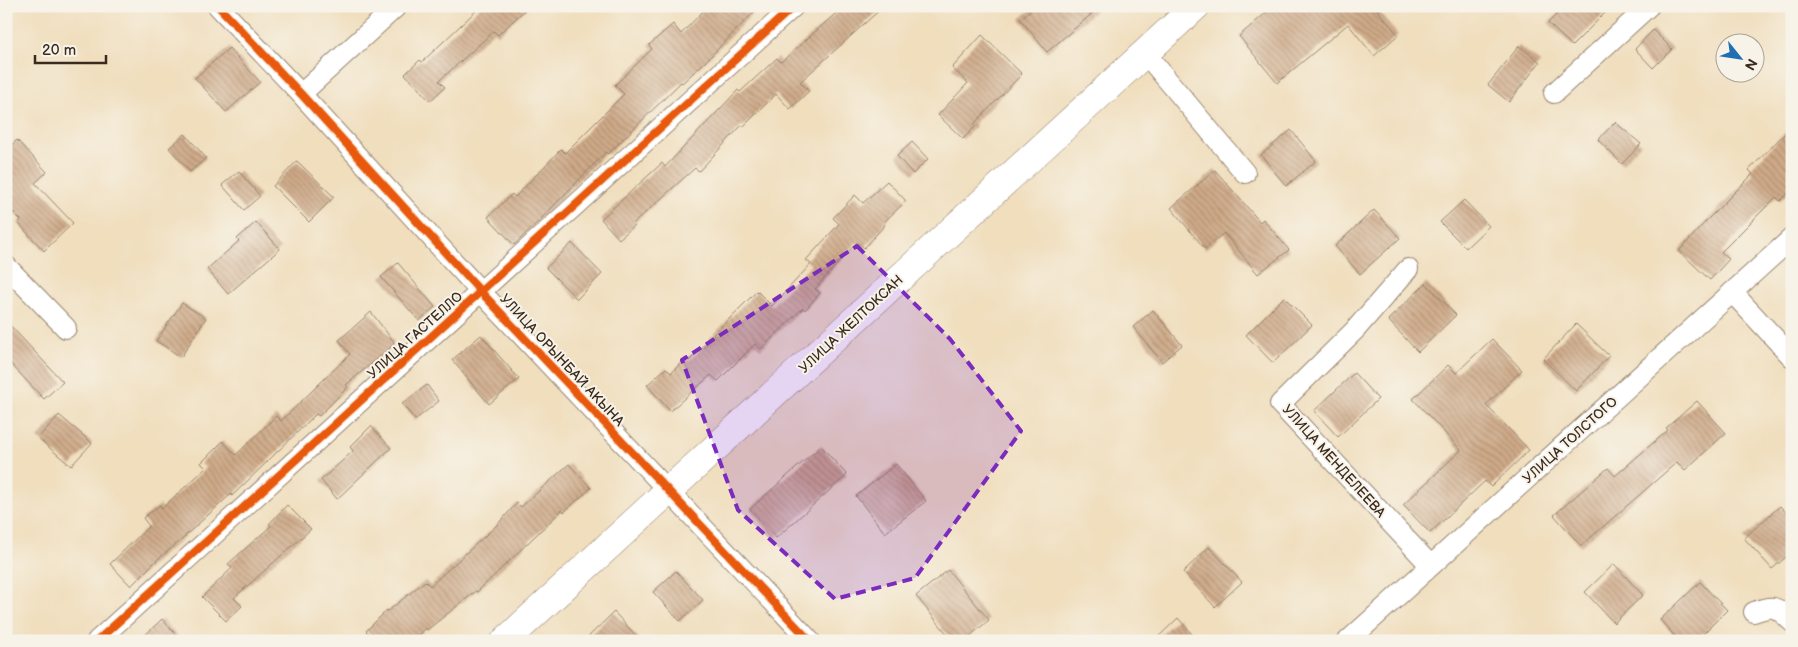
<svg xmlns="http://www.w3.org/2000/svg" width="1798" height="647" font-family="'Balsamiq Sans',sans-serif">
  <style>
    .building { fill: url(#building-back-hatch) }
    .lines { fill: none; stroke-linecap: round; stroke-linejoin: round }
    .minor-casing { stroke: #96846e; stroke-width: 22 }
    .secondary-casing { stroke: #96846e; stroke-width: 29 }
    .minor { stroke: #fff; stroke-width: 20 }
    .secondary { stroke: #fff; stroke-width: 28 }
    .cycleway-casing { stroke: #f7f3e8; stroke-width: 11 }
    .cycleway { stroke: #e8590c; stroke-width: 8 }
    .marked { fill: #7b2cbf; fill-opacity: 0.2; stroke: #7b2cbf; stroke-width: 4; stroke-dasharray: 10 6; stroke-linejoin: round }
    .labels { text-anchor: middle; dominant-baseline: central; stroke-width: 4; stroke-linejoin: round; paint-order: stroke }
    .street-label { font-size: 14px; fill: #3b2a1e; stroke: #f7f3e8 }
  </style>
  <defs>
    <pattern id="building-back-hatch" width="6" height="6" patternUnits="userSpaceOnUse" patternTransform="scale(1.25)"><rect width="6" height="6" fill="#cfaa89"/><path d="M-1 5l2 2M0 0l6 6M5-1l2 2" fill="none" stroke="#a98b6f"/></pattern>
  </defs>
  <rect width="100%" height="100%" fill="#f7f3e8"/>
  <filter id="ink" filterUnits="userSpaceOnUse"><feTurbulence type="fractalNoise" baseFrequency=".02" numOctaves="2"/><feDisplacementMap in="SourceGraphic" scale="10" xChannelSelector="R" yChannelSelector="G"/><feConvolveMatrix kernelMatrix="1 2 1 2 8 2 1 2 1" color-interpolation-filters="sRGB"/></filter>
  <filter id="wash" filterUnits="userSpaceOnUse"><feTurbulence type="fractalNoise" baseFrequency=".0096" numOctaves="4" result="noise"/><feDisplacementMap in="SourceGraphic" scale="20" xChannelSelector="R" yChannelSelector="G"/><feGaussianBlur stdDeviation="1.12" result="paint"/><feColorMatrix in="noise" values="0 0 0 0 0 0 0 0 0 0 0 0 0 0 0 0 0 1.4 0 .05"/><feComposite in="paint" operator="in"/></filter>
  <g filter="url(#wash)">
    <rect width="100%" height="100%" fill="#f0debd"/>
    <g id="blocks">
      <path class="building" d="M 481,6 L 529,6 L 498,35 L 494,31 L 439,81 L 445,87 L 430,101 L 405,74 L 420,60 L 422,62 Z
        M 708,6 L 760,6 L 704,63 L 682,83 L 681,82 L 608,154 L 606,152 L 536,224 L 514,245 L 488,217 L 512,194 L 515,197 L 561,149 L 565,153 L 624,94 L 615,85 L 652,49 L 649,45 L 673,24 L 681,34 Z
        M 844,6 L 884,6 L 800,82 L 809,91 L 790,109 L 776,94 L 743,127 L 742,125 L 699,171 L 695,168 L 634,223 L 635,225 L 619,239 L 601,219 L 662,163 L 665,167 L 738,90 L 740,92 L 777,58 L 781,62 Z
        M 1035,6 L 1101,6 L 1047,52 L 1020,19 Z
        M 1274,6 L 1374,6 L 1398,35 L 1374,56 L 1348,24 L 1277,83 L 1239,36 Z
        M 1565,6 L 1612,6 L 1572,46 L 1548,23 Z
        M 1653,30 L 1672,49 L 1653,68 L 1635,49 Z
        M 982,35 L 1022,74 L 974,124 L 976,126 L 963,139 L 938,115 L 968,83 L 952,68 Z
        M 1519,46 L 1540,62 L 1509,102 L 1488,85 Z
        M 229,48 L 260,82 L 226,112 L 195,78 Z
        M 1615,122 L 1641,144 L 1622,164 L 1598,140 Z
        M 1792,126 L 1792,190 L 1780,201 L 1776,197 L 1721,252 L 1729,259 L 1710,280 L 1679,251 L 1708,219 L 1753,174 L 1749,170 Z
        M 1291,130 L 1316,161 L 1286,186 L 1261,155 Z
        M 185,134 L 206,158 L 190,172 L 169,148 Z
        M 17,140 L 47,172 L 35,183 L 73,223 L 44,251 L 18,223 L 21,220 L 6,205 L 6,150 Z
        M 912,142 L 928,159 L 913,174 L 897,156 Z
        M 297,161 L 334,197 L 309,222 L 273,186 Z
        M 1215,170 L 1260,222 L 1263,219 L 1289,250 L 1258,274 L 1224,233 L 1205,249 L 1171,208 Z
        M 239,171 L 260,196 L 244,210 L 222,185 Z
        M 887,181 L 906,201 L 883,223 L 885,225 L 864,248 L 857,242 L 815,289 L 820,293 L 805,310 L 803,308 L 761,349 L 755,344 L 718,381 L 711,375 L 670,411 L 647,385 L 666,368 L 671,373 L 686,358 L 689,361 L 710,341 L 709,339 L 757,291 L 772,306 L 811,264 L 806,260 L 839,224 L 833,218 L 855,195 L 863,203 Z
        M 1464,200 L 1489,226 L 1466,248 L 1440,222 Z
        M 1374,210 L 1400,238 L 1360,274 L 1335,246 Z
        M 256,222 L 280,249 L 228,294 L 207,269 L 239,241 L 237,239 Z
        M 572,243 L 602,274 L 577,299 L 546,268 Z
        M 398,263 L 435,307 L 419,321 L 381,277 Z
        M 1426,283 L 1456,315 L 1418,352 L 1388,320 Z
        M 1284,297 L 1312,325 L 1273,363 L 1246,335 Z
        M 182,303 L 206,318 L 181,357 L 156,341 Z
        M 1153,310 L 1182,345 L 1162,362 L 1133,327 Z
        M 371,312 L 394,342 L 390,348 L 346,385 L 348,387 L 319,416 L 316,414 L 232,496 L 231,494 L 185,536 L 185,537 L 157,560 L 131,586 L 110,564 L 149,526 L 143,518 L 160,505 L 162,508 L 206,468 L 201,463 L 223,441 L 236,455 L 276,416 L 281,421 L 350,354 L 339,340 Z
        M 6,321 L 63,382 L 44,399 L 6,359 Z
        M 1576,324 L 1609,356 L 1576,391 L 1543,359 Z
        M 481,335 L 519,379 L 489,404 L 452,360 Z
        M 1492,339 L 1522,370 L 1486,405 L 1529,450 L 1491,487 L 1485,481 L 1430,533 L 1403,505 L 1461,450 L 1413,399 L 1448,365 L 1456,373 Z
        M 1354,373 L 1378,399 L 1338,437 L 1314,411 Z
        M 427,385 L 439,401 L 415,420 L 402,404 Z
        M 1697,401 L 1726,433 L 1685,470 L 1677,462 L 1581,546 L 1554,515 L 1608,468 L 1615,476 L 1668,430 L 1666,428 Z
        M 59,415 L 92,443 L 71,466 L 38,438 Z
        M 371,426 L 391,448 L 337,499 L 321,480 L 353,451 L 350,447 Z
        M 821,446 L 847,475 L 776,538 L 750,509 Z
        M 569,464 L 591,488 L 564,512 L 562,510 L 477,592 L 476,591 L 427,630 L 426,628 L 414,641 L 377,641 L 366,631 L 387,610 L 388,611 L 425,581 L 430,586 L 498,524 L 517,503 L 521,507 Z
        M 896,464 L 926,501 L 885,533 L 856,496 Z
        M 287,505 L 311,529 L 234,598 L 242,606 L 226,621 L 202,597 L 232,568 L 228,564 L 271,526 L 269,524 Z
        M 1780,506 L 1792,519 L 1792,552 L 1772,569 L 1744,538 Z
        M 1209,547 L 1242,582 L 1215,607 L 1183,572 Z
        M 1614,564 L 1643,595 L 1614,623 L 1585,592 Z
        M 948,570 L 989,620 L 964,641 L 953,641 L 916,596 Z
        M 676,571 L 703,600 L 680,621 L 653,592 Z
        M 1700,582 L 1727,610 L 1696,641 L 1679,641 L 1660,620 Z
        M 614,612 L 641,641 L 584,641 Z
        M 1178,618 L 1198,641 L 1154,641 Z
        M 162,619 L 182,641 L 139,641 Z"/>
    </g>
  </g>
  <g filter="url(#ink)">
    <use href="#blocks" fill-opacity="0" stroke="#96846e" stroke-width="1"/>
    <g class="lines">
      <g class="minor-casing">
        <path id="minor" d="M 218,6 L 301,94 L 481,292 L 810,641
          M 1145,53 L 1245,173
          M 1554,93 L 1649,6
          M 301,94 L 397,6
          M 6,266 L 66,328
          M 1408,269 L 1355,330 L 1280,404 L 1431,566
          M 1732,292 L 1792,357
          M 1754,612 C 1775,604 1776,607 1792,622
          M 97,641 L 794,6
          M 1348,641 L 1792,238"/>
      </g>
      <g class="secondary-casing">
        <path id="secondary" d="M 505,641 L 1196,6"/>
      </g>
      <use href="#minor" class="minor"/>
      <use href="#secondary" class="secondary"/>
      <g class="cycleway-casing">
        <path id="cycleway" d="M 218,6 L 301,94 L 481,292 L 810,641
          M 97,641 L 794,6"/>
      </g>
      <use href="#cycleway" class="cycleway"/>
    </g>
  </g>
  <path class="marked" d="M 857,246 L 950,339 L 1021,431 L 915,578 L 835,599 L 738,510 L 682,360 Z"/>
  <g class="labels">
    <g class="street-label">
      <text transform="translate(851 324) rotate(-43)">УЛИЦА ЖЕЛТОКСАН</text>
      <text transform="translate(415 335) rotate(-42)">УЛИЦА ГАСТЕЛЛО</text>
      <text transform="translate(562 360) rotate(47)">УЛИЦА ОРЫНБАЙ АКЫНА</text>
      <text transform="translate(1570 440) rotate(-42)">УЛИЦА ТОЛСТОГО</text>
      <text transform="translate(1334 461) rotate(48)">УЛИЦА МЕНДЕЛЕЕВА</text>
    </g>
  </g>
  <rect width="1798" height="647" fill="none" stroke="#f7f3e8" stroke-width="25"/>
  <g transform="translate(1740 58) rotate(120)"><circle r="24" fill="#f7f3e8" stroke="#aca397"/>
  <path d="M0-4L9 19L0 12L-9 19Z" fill="#1f6fb2"/>
  <text y="-8" font-size="14" font-weight="bold" text-anchor="middle" fill="#3b2a1e">N</text>
  </g>
  <path d="M35 55v8h71v-8" fill="none" stroke="#3b2a1e" stroke-width="2.5"/>
  <text x="42" y="55" font-size="15" fill="#3b2a1e" stroke="#f7f3e8" stroke-width="4" paint-order="stroke">20 m</text>
</svg>
